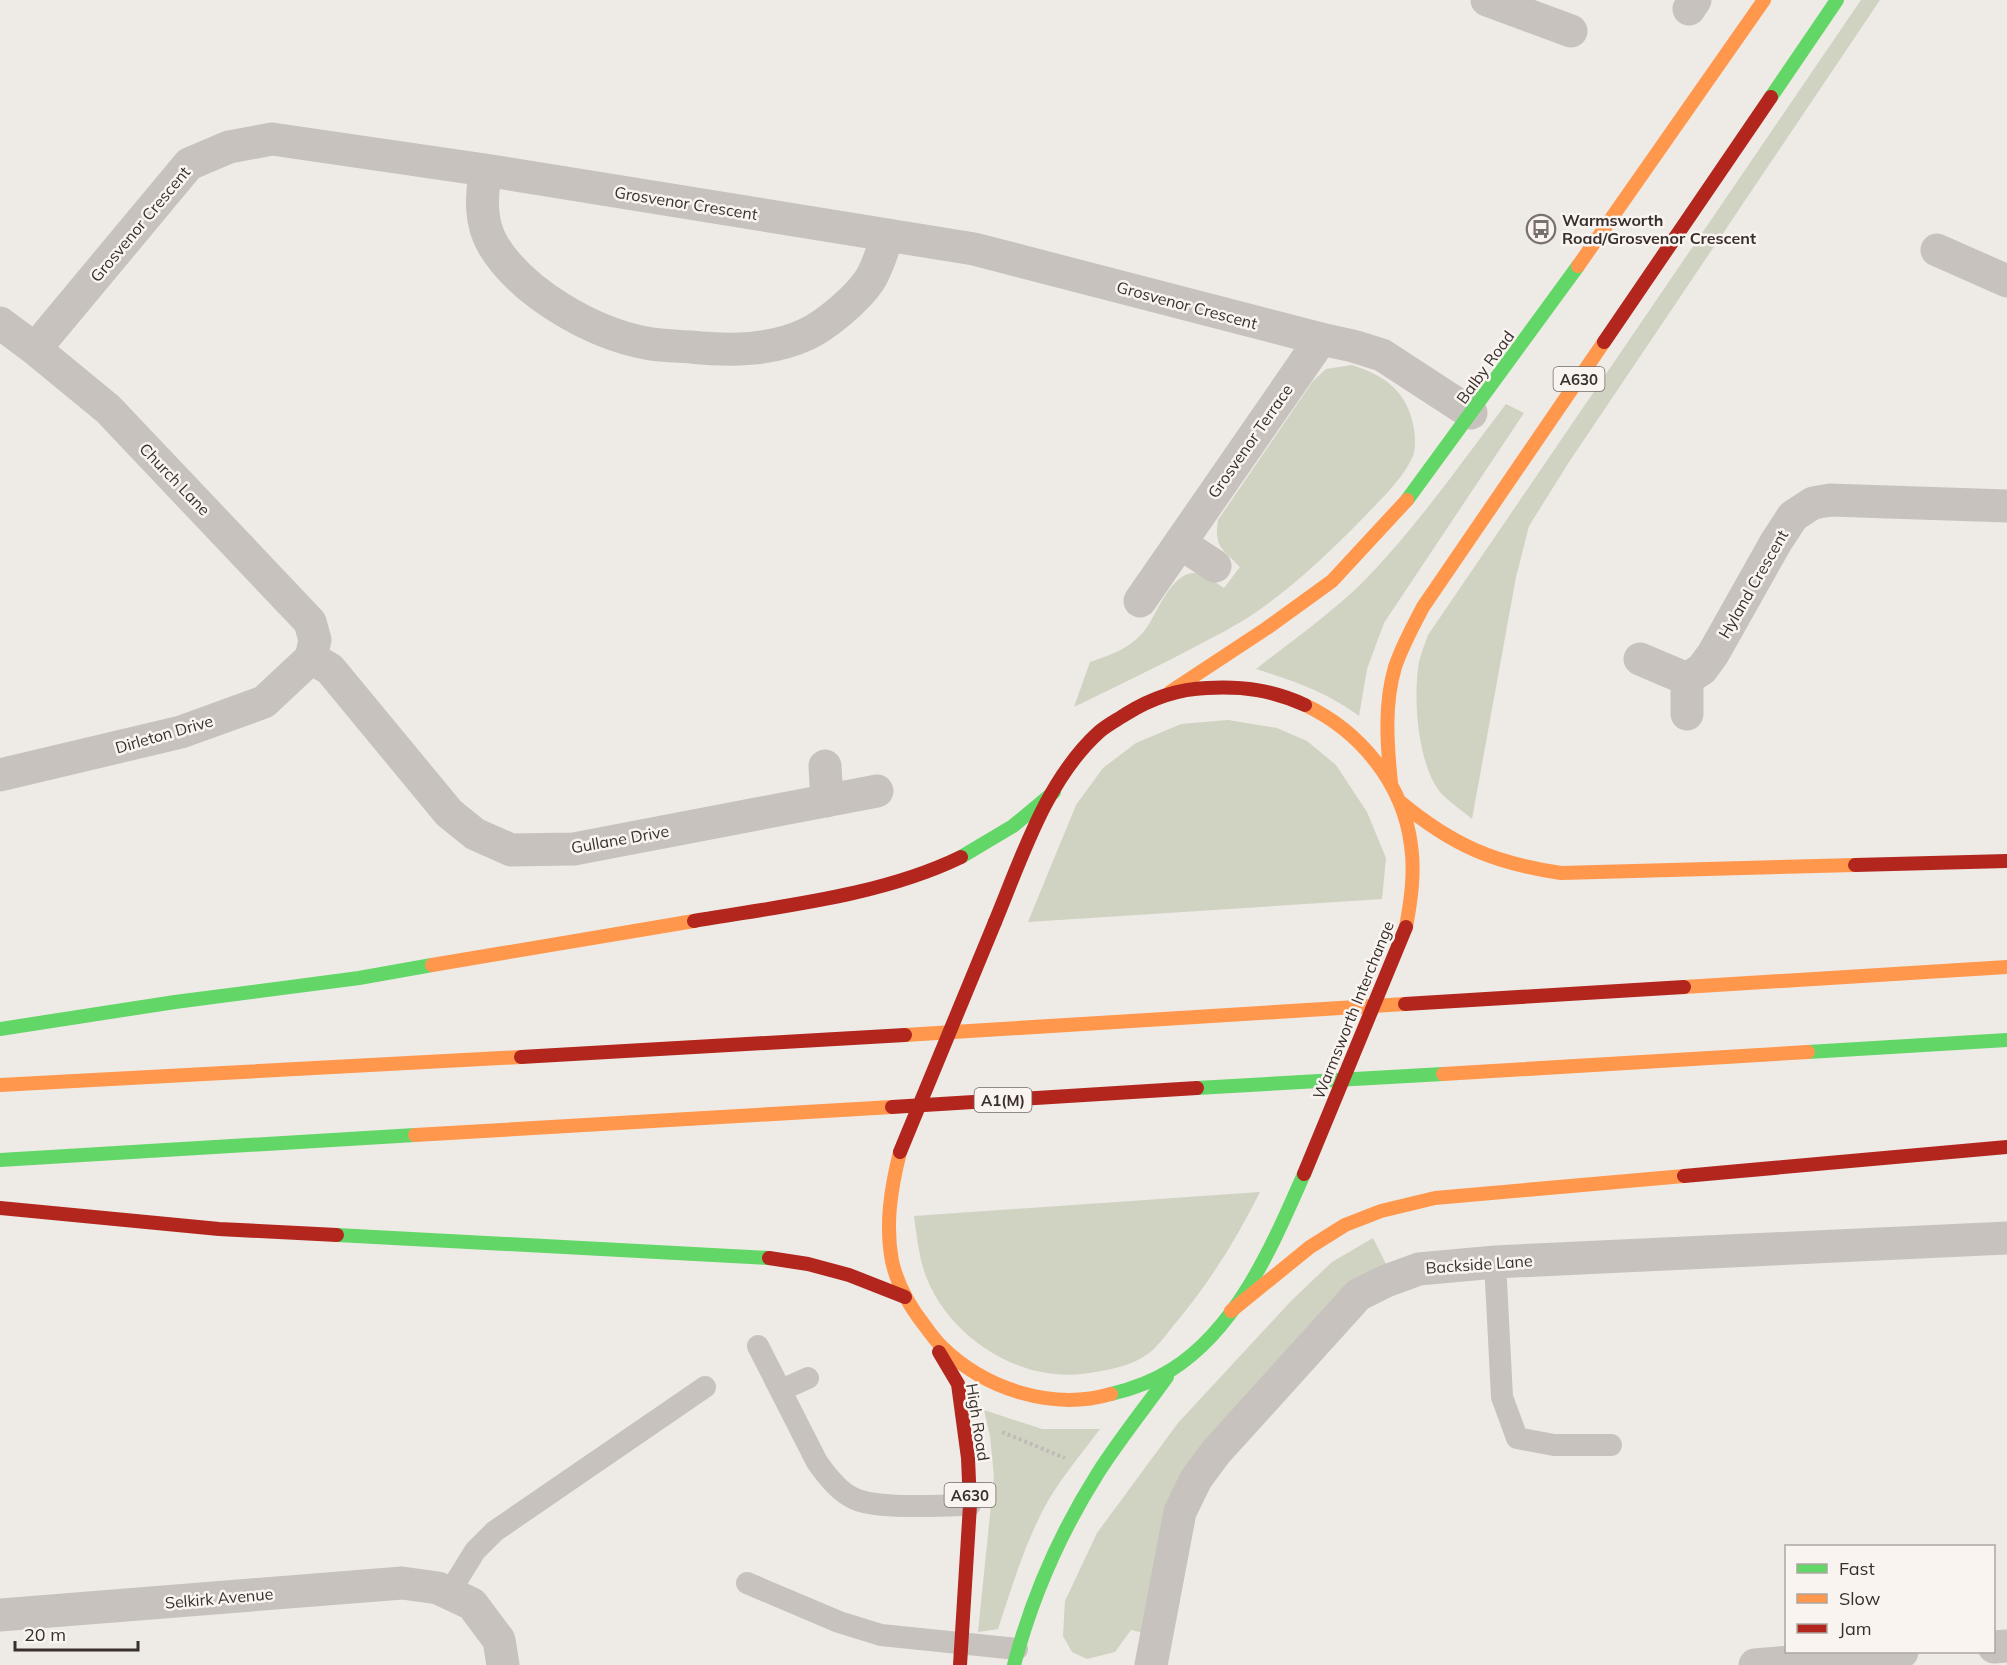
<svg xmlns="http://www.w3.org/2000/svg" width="2007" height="1665" font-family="Mulish,sans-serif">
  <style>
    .green { fill: #d0d2c2 }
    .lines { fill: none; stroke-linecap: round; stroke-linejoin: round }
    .path { stroke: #c1bbb7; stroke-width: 4; stroke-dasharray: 3 3; stroke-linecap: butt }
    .lane { stroke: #c8c2be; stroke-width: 22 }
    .street { stroke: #c8c2be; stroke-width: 33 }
    .fast { stroke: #63d668; stroke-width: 14 }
    .slow { stroke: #ff974d; stroke-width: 14 }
    .jam { stroke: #b3261e; stroke-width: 14 }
    .jam-bridge { stroke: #b3261e; stroke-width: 14 }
    .labels { text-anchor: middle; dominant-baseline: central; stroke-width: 5; stroke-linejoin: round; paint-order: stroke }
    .shield { fill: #f9f4ef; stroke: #736b67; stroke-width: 1.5 }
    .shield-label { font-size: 15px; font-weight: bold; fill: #39302d }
    .street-label { font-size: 16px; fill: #39302d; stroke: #f9f4ef }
    .poi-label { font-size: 16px; font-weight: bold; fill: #39302d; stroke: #f9f4ef; text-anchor: start }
  </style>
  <rect width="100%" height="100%" fill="#eeeae6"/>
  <path class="green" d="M 1861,0 L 1880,0 L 1569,462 L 1529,526 L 1516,577 L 1472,819 C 1462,810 1449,802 1440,792 C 1417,762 1413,697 1419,662 C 1421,653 1425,644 1428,635 Z
    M 1352,365 C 1386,376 1408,392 1414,429 C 1415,437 1416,448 1413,456 C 1403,479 1382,498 1365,516 C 1330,552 1287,593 1244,620 C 1231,628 1217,635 1204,642 C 1161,665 1117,686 1074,707 L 1090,662 C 1111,655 1131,648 1145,630 C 1157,614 1171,572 1195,573 C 1206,574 1215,582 1224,588 L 1240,567 C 1222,548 1214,548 1218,520 L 1313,381 L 1326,369 Z
    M 1506,404 L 1524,413 L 1384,623 L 1367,669 L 1359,716 C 1327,692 1293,681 1256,669 C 1293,640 1333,612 1366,579 C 1418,525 1461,463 1506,404 Z
    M 1228,720 L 1277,728 L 1307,741 L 1336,765 L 1367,812 L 1386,858 L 1382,899 L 1028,922 L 1076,805 L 1103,768 L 1136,743 L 1181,724 Z
    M 1260,1192 C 1236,1240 1208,1285 1173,1326 C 1166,1335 1158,1346 1149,1353 C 1132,1366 1109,1370 1089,1373 C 1023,1384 952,1340 927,1279 C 919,1259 917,1237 914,1216 Z
    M 1373,1238 L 1386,1264 L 1191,1461 L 1144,1633 L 1131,1630 L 1115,1652 L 1087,1659 L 1072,1652 L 1063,1636 L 1065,1601 L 1097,1533 L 1178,1423 L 1292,1300 L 1332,1262 Z
    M 984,1410 L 1042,1429 L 1100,1429 C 1080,1456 1057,1482 1042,1512 C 1023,1549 1011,1590 998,1629 L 978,1632 L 994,1476 L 990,1436 Z"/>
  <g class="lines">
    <path class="path" d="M 1002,1432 L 1065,1458"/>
    <path class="lane" d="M 1495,1262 L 1502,1397 L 1517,1438 L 1554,1445 L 1611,1445
      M 758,1346 L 817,1462 C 826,1475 838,1491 853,1498 C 875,1510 942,1505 970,1505
      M 781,1390 L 808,1378
      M 747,1583 L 839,1622 L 881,1635 L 1017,1649
      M 449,1593 L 475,1551 L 495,1531 L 705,1387"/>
    <path class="street" d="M 1487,0 L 1571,31
      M 1689,9 L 1695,0
      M 485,170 C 482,196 479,221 493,245 C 522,293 592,333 646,343 C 661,346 676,346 691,347 C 730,351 771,351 807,334 C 826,325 857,299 869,281 C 878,268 882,250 888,235
      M 1937,250 L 2007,281
      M 0,323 L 35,349 L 108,409 L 310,622 L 315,640 L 311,658
      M 35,349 L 189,164 L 229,147 L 272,139 L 485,170 L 974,249 L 1321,339 L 1353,346 L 1382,355 L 1471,413
      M 1180,543 L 1215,566
      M 1140,601 L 1321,339
      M 311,658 L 330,669 L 449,813 L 475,834 L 511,850 L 574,849 L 877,791
      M 1640,659 L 1687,679 L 1687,714
      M 1687,679 L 1702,669 L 1713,654 L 1776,542 L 1793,516 L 1813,503 L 1830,500 L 2007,506
      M 825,766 L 827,801
      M 0,775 L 181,732 L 264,702 L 311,658
      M 0,1615 L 402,1583 L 438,1588 L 472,1604 L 499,1640 L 503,1665
      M 1994,1647 L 2007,1646
      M 1151,1665 L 1180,1512 L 1196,1479 L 1216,1452 L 1358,1295 L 1386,1281 L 1419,1269 L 1495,1262 L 2007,1238
      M 1755,1665 L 1902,1652"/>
    <path class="fast" d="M 1771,97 L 1837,0
      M 1407,500 L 1578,266
      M 961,857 L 1013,826 L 1054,792
      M 0,1029 L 175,1002 L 359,978 L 432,965
      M 1808,1052 L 2007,1040
      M 1197,1088 L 1443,1074
      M 0,1160 L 415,1135
      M 337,1235 L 769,1258
      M 1111,1394 C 1132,1389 1152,1382 1171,1370 C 1238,1328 1273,1244 1304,1174
      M 1014,1665 C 1032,1597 1060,1533 1098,1473 C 1119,1440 1144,1409 1167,1377"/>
    <path class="slow" d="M 1578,266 L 1764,0
      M 1170,692 L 1267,628 L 1332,581 L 1407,500
      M 1305,705 C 1360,731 1403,783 1411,845 C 1415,872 1411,900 1406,927
      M 1391,783 C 1387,744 1384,704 1395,667 C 1402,646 1413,626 1423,607 L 1604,342
      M 1399,801 C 1452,845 1493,863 1561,873 L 1855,865
      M 432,965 L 694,921
      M 1684,987 L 2007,967
      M 905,1035 L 1405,1004
      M 1443,1074 L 1808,1052
      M 0,1085 L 521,1057
      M 415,1135 L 892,1107
      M 900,1152 C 891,1188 885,1224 892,1261 C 897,1284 910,1307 925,1326 C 930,1333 936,1341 942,1347 C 985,1389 1052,1411 1111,1394
      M 1231,1311 L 1310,1247 L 1345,1225 L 1381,1211 L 1435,1198 L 1684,1176"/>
    <path class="jam" d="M 1604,342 L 1771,97
      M 1855,865 L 2007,861
      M 694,921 C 781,906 881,896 961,857
      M 995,922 C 1022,857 1046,780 1099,732 C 1107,725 1117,720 1126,714 C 1150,699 1179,689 1207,688 C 1243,686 1272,690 1305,705
      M 1405,1004 L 1684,987
      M 521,1057 L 905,1035
      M 892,1107 L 1197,1088
      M 1684,1176 L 2007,1147
      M 0,1208 L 219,1229 L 337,1235
      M 769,1258 L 808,1264 L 849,1275 L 905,1297
      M 939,1352 L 958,1384 L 968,1458 L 970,1505 L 960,1665"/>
    <path class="jam-bridge" d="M 900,1152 L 995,922
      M 1304,1174 L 1406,927"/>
  </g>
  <defs>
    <g id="bus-ring" transform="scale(1.5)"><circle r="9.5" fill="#f9f4ef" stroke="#78716e" stroke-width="1.5"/><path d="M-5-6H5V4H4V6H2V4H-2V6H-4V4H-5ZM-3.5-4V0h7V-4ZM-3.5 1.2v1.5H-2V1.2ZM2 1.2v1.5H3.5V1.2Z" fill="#78716e"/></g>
  </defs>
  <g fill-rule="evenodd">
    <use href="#bus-ring" x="1541" y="229"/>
  </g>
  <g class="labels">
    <g class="shield">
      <rect x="1553.5" y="367" width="51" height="24" rx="4.5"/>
      <rect x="974.5" y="1088" width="57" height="24" rx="4.5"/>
      <rect x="944.5" y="1483" width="51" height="24" rx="4.5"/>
    </g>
    <g class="shield-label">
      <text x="1579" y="379">A630</text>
      <text x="1003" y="1100">A1(M)</text>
      <text x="970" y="1495">A630</text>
    </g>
    <g class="street-label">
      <text transform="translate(686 203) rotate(9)">Grosvenor Crescent</text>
      <text transform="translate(140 224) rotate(-50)">Grosvenor Crescent</text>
      <text transform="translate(1187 305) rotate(15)">Grosvenor Crescent</text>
      <text transform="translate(1485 367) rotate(-54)">Balby Road</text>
      <text transform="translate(1250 441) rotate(-55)">Grosvenor Terrace</text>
      <text transform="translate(175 479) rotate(46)">Church Lane</text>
      <text transform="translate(1753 584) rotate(-60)">Hyland Crescent</text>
      <text transform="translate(164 734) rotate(-16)">Dirleton Drive</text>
      <text transform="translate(620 839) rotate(-10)">Gullane Drive</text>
      <text transform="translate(1353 1010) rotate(-68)">Warmsworth Interchange</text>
      <text transform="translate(1479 1264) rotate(-4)">Backside Lane</text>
      <text transform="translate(978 1422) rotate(81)">High Road</text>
      <text transform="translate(219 1598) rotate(-5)">Selkirk Avenue</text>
    </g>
    <g class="poi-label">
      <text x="1562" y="220">Warmsworth<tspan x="1562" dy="18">Road/Grosvenor Crescent</tspan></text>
    </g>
  </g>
  <rect x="1785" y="1545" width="210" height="108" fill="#f9f4ef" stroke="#aca6a1" stroke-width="1.5"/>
  <rect x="1797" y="1564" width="30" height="9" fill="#63d668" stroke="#aca6a1" stroke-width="1.5"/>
  <text x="1839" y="1575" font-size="18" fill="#39302d">Fast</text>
  <rect x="1797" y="1594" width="30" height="9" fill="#ff974d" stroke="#aca6a1" stroke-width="1.5"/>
  <text x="1839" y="1605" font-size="18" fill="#39302d">Slow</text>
  <rect x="1797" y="1624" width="30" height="9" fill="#b3261e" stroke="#aca6a1" stroke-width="1.5"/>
  <text x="1839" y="1635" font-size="18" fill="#39302d">Jam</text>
  <path d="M15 1641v9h123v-9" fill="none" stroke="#39302d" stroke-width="3"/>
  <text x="24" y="1641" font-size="18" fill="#39302d" stroke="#f9f4ef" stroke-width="4.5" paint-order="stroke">20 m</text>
</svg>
